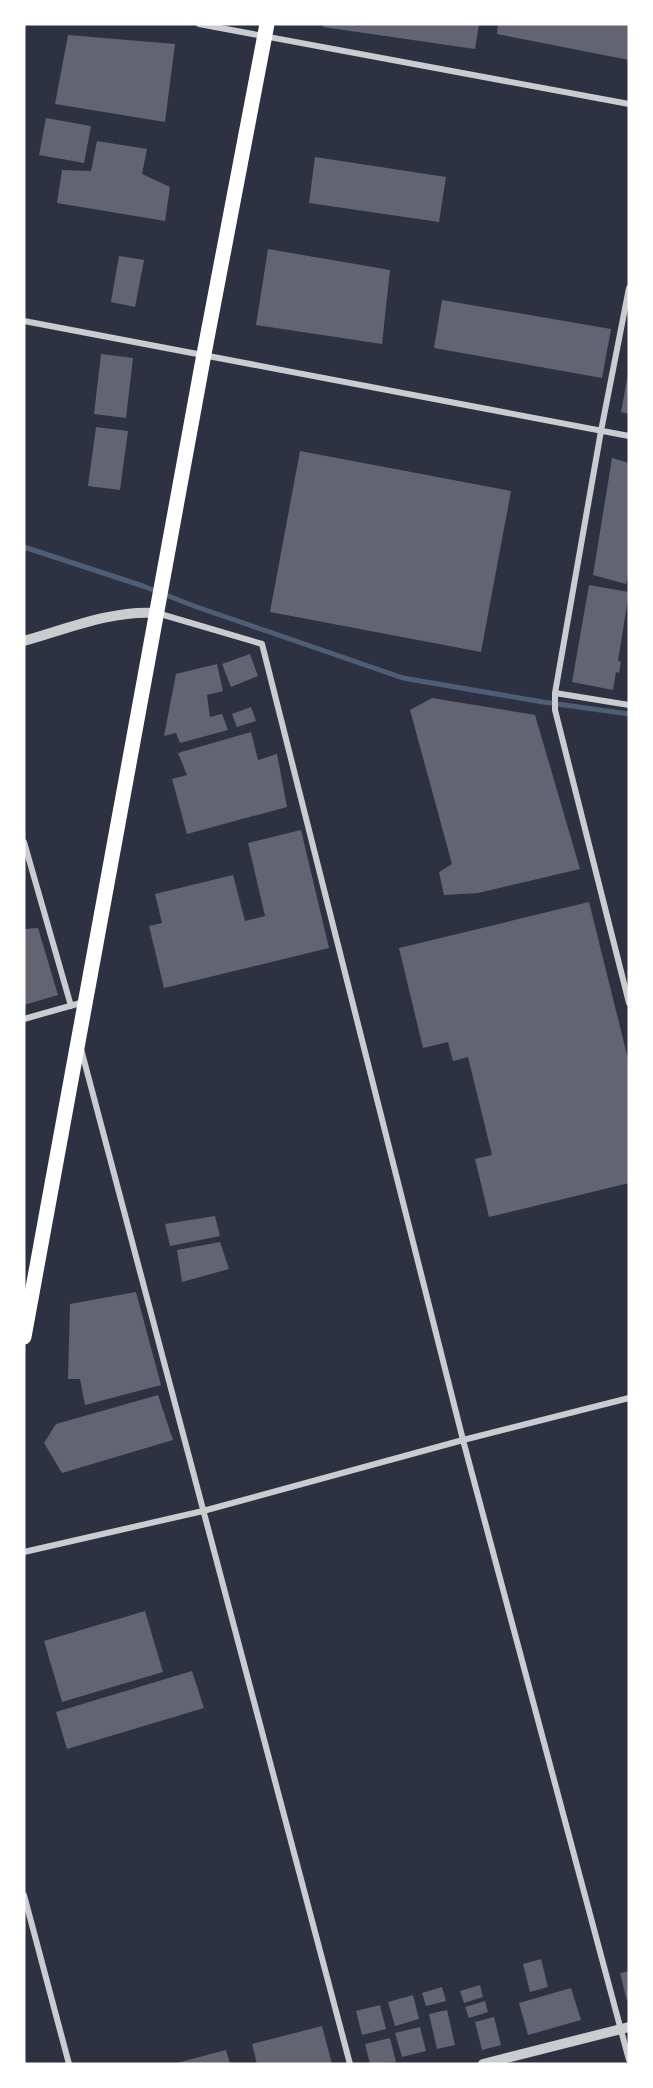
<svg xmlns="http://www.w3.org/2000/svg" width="653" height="2088" font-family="Poppins,sans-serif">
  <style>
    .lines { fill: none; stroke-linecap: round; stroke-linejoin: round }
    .stream { stroke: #4f5d75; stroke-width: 5 }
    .building { fill: #626471 }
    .minor { stroke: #caccd0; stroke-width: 6 }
    .tertiary { stroke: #caccd0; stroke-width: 10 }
    .primary { stroke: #fff; stroke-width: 15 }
  </style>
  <rect width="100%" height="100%" fill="#2d3142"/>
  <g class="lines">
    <path class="stream" d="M 24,547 L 143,586 L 194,606 L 403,678 L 543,702 L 629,714"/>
  </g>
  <path class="building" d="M 324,24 L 479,24 L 475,49 L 323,27 Z
    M 498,24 L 629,24 L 629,60 L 497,34 Z
    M 68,35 L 175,44 L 165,122 L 55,104 Z
    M 46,118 L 91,126 L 84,163 L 39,155 Z
    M 97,141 L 147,149 L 142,174 L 170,187 L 165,221 L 57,203 L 62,170 L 91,171 Z
    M 315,157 L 446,177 L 439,222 L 309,203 Z
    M 268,249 L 390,270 L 382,344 L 256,325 Z
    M 119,256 L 144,260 L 135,307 L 111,302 Z
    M 442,300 L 611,329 L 602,378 L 434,348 Z
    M 101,354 L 133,358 L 126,418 L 94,414 Z
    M 628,374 L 629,374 L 629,414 L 621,412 Z
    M 96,427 L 128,431 L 120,490 L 88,486 Z
    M 300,451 L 511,491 L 481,652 L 270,612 Z
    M 612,458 L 629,463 L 629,571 L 626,584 L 593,575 Z
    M 589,585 L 629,592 L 618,661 L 621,662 L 619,673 L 616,672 L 613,690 L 572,682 Z
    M 250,654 L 258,676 L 231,687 L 222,664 Z
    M 217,664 L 223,691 L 207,695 L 210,717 L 222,714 L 228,730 L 180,743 L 176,733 L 164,736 L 176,674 Z
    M 432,698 L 535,715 L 580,869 L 478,893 L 444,895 L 439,872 L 452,864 L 410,710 Z
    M 251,707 L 256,721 L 237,727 L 232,714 Z
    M 251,732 L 258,760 L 277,754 L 287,807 L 187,834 L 172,779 L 187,775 L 178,753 Z
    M 301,830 L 329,948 L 164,988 L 149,926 L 162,923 L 155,894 L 233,875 L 245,921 L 265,916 L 248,843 Z
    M 589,902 L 629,1063 L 629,1183 L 489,1217 L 475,1159 L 492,1155 L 468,1057 L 453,1061 L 448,1042 L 423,1048 L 399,948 Z
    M 38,928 L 58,995 L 24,1005 L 24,929 Z
    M 215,1216 L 220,1236 L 170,1246 L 165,1224 Z
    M 220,1242 L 229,1269 L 182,1282 L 177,1250 Z
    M 136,1292 L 161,1385 L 85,1405 L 80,1379 L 68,1379 L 70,1304 Z
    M 158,1395 L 173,1440 L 62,1473 L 44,1443 L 56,1424 Z
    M 145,1611 L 163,1672 L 62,1702 L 44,1641 Z
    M 192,1671 L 204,1708 L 67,1749 L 56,1712 Z
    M 541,1959 L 548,1987 L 530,1992 L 523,1964 Z
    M 629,1971 L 629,2000 L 627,2001 L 620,1973 Z
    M 480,1985 L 483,1997 L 464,2003 L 460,1991 Z
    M 442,1987 L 446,2001 L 426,2006 L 422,1993 Z
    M 571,1988 L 581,2020 L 528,2035 L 519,2003 Z
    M 413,1995 L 419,2019 L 395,2026 L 388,2002 Z
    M 485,2001 L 488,2012 L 469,2018 L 465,2007 Z
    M 380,2005 L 386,2029 L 362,2035 L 356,2011 Z
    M 447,2010 L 455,2045 L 437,2049 L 429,2014 Z
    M 494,2017 L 501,2045 L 482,2050 L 475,2022 Z
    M 322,2026 L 332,2064 L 257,2064 L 252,2044 Z
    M 420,2027 L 426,2051 L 402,2057 L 395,2033 Z
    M 390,2038 L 396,2062 L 370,2064 L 365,2044 Z
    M 226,2050 L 230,2064 L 177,2064 L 177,2063 Z"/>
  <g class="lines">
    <path class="minor" d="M 199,24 L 629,104
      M 629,288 L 601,431 L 555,693 L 555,710 L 629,1003
      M 24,321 L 629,436
      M 157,613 L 262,644 L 463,1440 L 629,2060
      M 555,693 L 629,705
      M 24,842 L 71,1006
      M 24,1019 L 84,1002
      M 81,1049 L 350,2064
      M 24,1552 L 203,1511 L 463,1440 L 629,1398
      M 24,1895 L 69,2064"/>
    <path class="tertiary" d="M 24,641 C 67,629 112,610 156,613
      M 483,2064 L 629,2027"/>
    <path class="primary" d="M 24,1337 L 204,354 L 267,24"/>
  </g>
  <rect width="653" height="2088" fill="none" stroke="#ffffff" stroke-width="51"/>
</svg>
